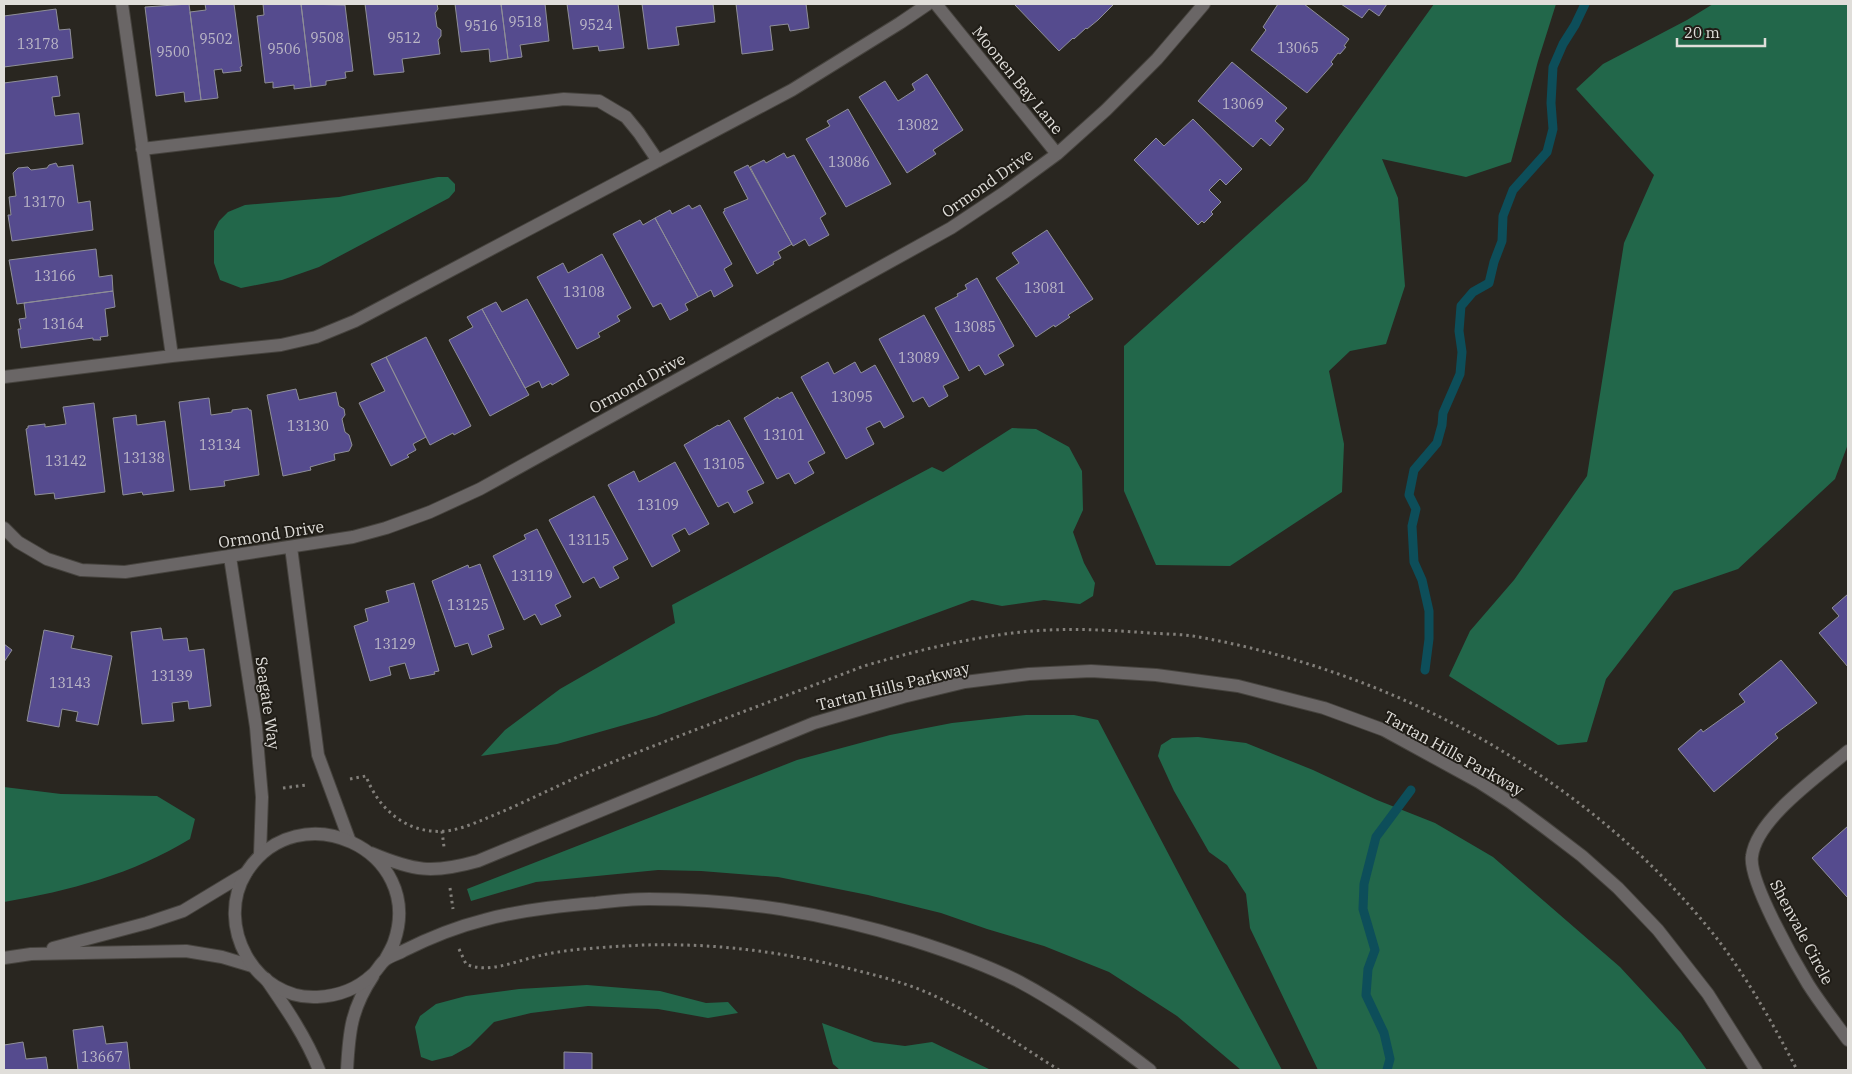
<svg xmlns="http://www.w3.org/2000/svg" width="1852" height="1074" font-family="'IBM Plex Serif',serif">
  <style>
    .forest { fill: #22674a }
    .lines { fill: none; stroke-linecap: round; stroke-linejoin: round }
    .stream { stroke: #0d4e5a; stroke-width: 9 }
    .building { fill: #554b8e; stroke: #8f8f97 }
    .service-casing { stroke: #46433e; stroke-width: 14 }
    .minor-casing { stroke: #46433e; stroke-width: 14 }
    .tertiary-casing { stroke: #46433e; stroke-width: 14 }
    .path { stroke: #827f7a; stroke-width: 3; stroke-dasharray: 2.5 4; stroke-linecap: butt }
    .service { stroke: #6a6666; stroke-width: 12 }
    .minor { stroke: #6a6666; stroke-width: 12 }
    .tertiary { stroke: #6a6666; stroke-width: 12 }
    .labels { text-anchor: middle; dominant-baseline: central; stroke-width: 4; stroke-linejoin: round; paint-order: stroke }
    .number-label { font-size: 14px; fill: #bdb9c7 }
    .street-label { font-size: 16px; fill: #e0deda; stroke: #201d17 }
  </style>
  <rect width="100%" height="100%" fill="#292620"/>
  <path class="forest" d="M 1434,4 L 1556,4 L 1538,61 L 1511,162 L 1466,177 L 1382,159 L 1398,198 L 1405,286 L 1386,344 L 1350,351 L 1329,371 L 1344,444 L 1342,492 L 1230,566 L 1156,565 L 1124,491 L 1124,346 L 1307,181 Z
    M 1713,4 L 1848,4 L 1848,444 L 1835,479 L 1738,569 L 1674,591 L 1606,679 L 1587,742 L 1558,745 L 1449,676 L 1470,631 L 1514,580 L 1587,476 L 1624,243 L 1654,175 L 1576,89 L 1603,64 L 1687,20 Z
    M 438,177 L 448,177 L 455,184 L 455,191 L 449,198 L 319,267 L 282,280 L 241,288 L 220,280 L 214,263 L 214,231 L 219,221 L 228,212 L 245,205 L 339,197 Z
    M 1012,428 L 1036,429 L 1069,447 L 1082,471 L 1083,510 L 1073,532 L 1084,563 L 1095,583 L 1093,596 L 1080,604 L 1044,600 L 1002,606 L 972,600 L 656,716 L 557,744 L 481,756 L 505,730 L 560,689 L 675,623 L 672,605 L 932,467 L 943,472 Z
    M 1026,715 L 1074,715 L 1098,720 L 1282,1070 L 1241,1070 L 1177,1016 L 1109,972 L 1044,946 L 987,929 L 941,913 L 868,895 L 778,877 L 701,871 L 658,870 L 536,882 L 471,901 L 467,889 L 797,760 L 890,735 L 952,723 Z
    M 1198,737 L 1246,743 L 1313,770 L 1377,800 L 1435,823 L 1493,857 L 1620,967 L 1681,1033 L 1707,1070 L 1318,1070 L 1250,928 L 1246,894 L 1227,865 L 1209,852 L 1174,791 L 1158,756 L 1161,745 L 1172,738 Z
    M 4,787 L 61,794 L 157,796 L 195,819 L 190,839 C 133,874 69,891 4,902 Z
    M 587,985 L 660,991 L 706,1003 L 728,1002 L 738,1013 L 708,1018 L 658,1009 L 588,1006 L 531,1013 L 494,1022 L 470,1046 L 452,1056 L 432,1061 L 421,1057 L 415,1027 L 420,1016 L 436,1004 L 466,996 L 519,989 Z
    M 822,1023 L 874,1042 L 905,1046 L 932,1042 L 991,1070 L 840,1070 L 833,1064 Z"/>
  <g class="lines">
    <path class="stream" d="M 1425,670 L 1429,639 L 1429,611 L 1422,580 L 1414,562 L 1412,526 L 1416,509 L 1409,495 L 1414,470 L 1437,443 L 1442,425 L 1443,413 L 1460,374 L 1462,352 L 1459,331 L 1461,306 L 1473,292 L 1489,283 L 1494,262 L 1502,241 L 1503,216 L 1513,190 L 1547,152 L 1553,129 L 1551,103 L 1553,67 L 1563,44 L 1575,25 L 1585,4
      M 1387,1070 L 1390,1059 L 1384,1033 L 1366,995 L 1368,969 L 1375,950 L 1363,909 L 1364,884 L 1376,837 L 1411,790"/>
  </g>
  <path class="building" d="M 189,4 L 201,100 L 185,102 L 184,92 L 156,96 L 145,7 Z
    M 205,4 L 234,4 L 242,66 L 240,67 L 241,71 L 223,73 L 222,69 L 214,70 L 218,98 L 201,100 L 190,12 L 206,10 Z
    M 263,4 L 301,4 L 311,87 L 294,89 L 294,85 L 273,88 L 273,82 L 265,83 L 257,16 L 264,15 Z
    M 301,4 L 345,5 L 353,71 L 345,72 L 346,78 L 326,81 L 326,85 L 311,87 Z
    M 365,4 L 437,4 L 438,9 L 435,13 L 437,27 L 441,30 L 441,36 L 438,40 L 440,54 L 402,59 L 404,72 L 374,75 Z
    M 455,4 L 501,4 L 508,59 L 490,62 L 489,49 L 461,52 Z
    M 501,4 L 545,4 L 549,41 L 520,45 L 522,57 L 508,59 Z
    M 567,4 L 618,4 L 624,48 L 599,51 L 598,46 L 573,49 Z
    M 642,4 L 713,4 L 715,22 L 676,27 L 679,45 L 648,49 Z
    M 736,4 L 806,4 L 809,28 L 790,31 L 788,24 L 770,26 L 773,50 L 742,54 Z
    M 1014,4 L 1112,4 L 1113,5 L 1098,20 L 1087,29 L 1086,28 L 1074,39 L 1073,38 L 1059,51 Z
    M 1278,4 L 1304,4 L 1349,39 L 1344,46 L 1346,47 L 1340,54 L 1338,53 L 1331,62 L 1333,64 L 1307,93 L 1251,50 L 1266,30 L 1263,27 Z
    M 1341,4 L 1387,4 L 1379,16 L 1369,9 L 1362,18 Z
    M 56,9 L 59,30 L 70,29 L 73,58 L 4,67 L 4,16 Z
    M 1232,62 L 1287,108 L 1275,121 L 1284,129 L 1270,146 L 1261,138 L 1253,147 L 1198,101 Z
    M 927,74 L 963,130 L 933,150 L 936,154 L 907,173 L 859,97 L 885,81 L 898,101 L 915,90 L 912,84 Z
    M 57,76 L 60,96 L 52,97 L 55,116 L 79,113 L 83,144 L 4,154 L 4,83 Z
    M 848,109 L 891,184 L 846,207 L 806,139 L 830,126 L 827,121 Z
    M 1193,119 L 1242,169 L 1226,185 L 1220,179 L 1209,190 L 1221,202 L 1211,212 L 1213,214 L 1204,223 L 1202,221 L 1198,225 L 1134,160 L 1156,138 L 1164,146 Z
    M 784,153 L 787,158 L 794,155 L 826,214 L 820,218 L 829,235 L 809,246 L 805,239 L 793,246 L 750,167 L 764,160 L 766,163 Z
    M 56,163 L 58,167 L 73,165 L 78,203 L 90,201 L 93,230 L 12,241 L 8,215 L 11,215 L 9,197 L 16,196 L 13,173 L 18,168 L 28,167 L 31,170 L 47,168 L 49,165 Z
    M 748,165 L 792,244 L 778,252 L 781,258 L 773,262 L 774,264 L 757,274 L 723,212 L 725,211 L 724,209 L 748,199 L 734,172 Z
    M 689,205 L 692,209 L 700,205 L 732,264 L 724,269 L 733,286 L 714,297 L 711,290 L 698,297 L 655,218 L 670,210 L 672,214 Z
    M 655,218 L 698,297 L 685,304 L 688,310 L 670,320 L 661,303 L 653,307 L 613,234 L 640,220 L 643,225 Z
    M 1047,230 L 1093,299 L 1068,315 L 1070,317 L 1055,327 L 1054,325 L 1036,337 L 996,278 L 1019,263 L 1012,253 Z
    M 96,249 L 99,277 L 112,275 L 113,291 L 17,304 L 9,260 Z
    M 602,254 L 631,308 L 617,316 L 620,321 L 598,333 L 600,337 L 577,349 L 537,277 L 563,263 L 568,273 Z
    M 977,278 L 1014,346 L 998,355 L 1004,365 L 985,375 L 979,365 L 969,371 L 935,308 L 958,296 L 957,294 L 967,289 L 965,285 Z
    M 113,291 L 115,307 L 105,309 L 108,336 L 100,337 L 101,340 L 93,340 L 93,338 L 21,348 L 18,329 L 21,329 L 19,319 L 26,318 L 24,303 Z
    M 527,299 L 569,375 L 552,385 L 551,383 L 542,388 L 539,381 L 525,388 L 482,309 L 496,302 L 502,312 Z
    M 482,309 L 529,395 L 490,416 L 449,340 L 473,327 L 467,317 Z
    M 924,315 L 959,378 L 943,386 L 948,396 L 929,407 L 923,397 L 913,402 L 879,339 Z
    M 426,337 L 471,426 L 454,435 L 453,433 L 430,445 L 386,357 Z
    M 386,357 L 426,437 L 413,444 L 416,450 L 407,455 L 409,457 L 391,466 L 359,403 L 385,391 L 371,364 Z
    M 828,362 L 834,374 L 855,362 L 861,373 L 875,365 L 904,417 L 884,428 L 880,421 L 866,428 L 874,444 L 846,459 L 801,377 Z
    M 296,389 L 299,400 L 336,392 L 339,406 L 344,409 L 345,415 L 342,419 L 345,432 L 349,435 L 352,445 L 349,451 L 334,454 L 335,460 L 310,467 L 311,470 L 283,476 L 267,395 Z
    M 792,392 L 825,453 L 808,462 L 814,473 L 795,484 L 789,473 L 777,479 L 744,418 L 778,397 L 779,399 Z
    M 209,398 L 211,415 L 232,412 L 232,410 L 248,408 L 249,410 L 251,410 L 259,475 L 224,481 L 225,486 L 190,490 L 179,402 Z
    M 94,403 L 105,492 L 55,499 L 54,493 L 35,495 L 26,429 L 28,428 L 28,426 L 45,424 L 45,427 L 66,424 L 63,407 Z
    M 136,415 L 137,425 L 165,421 L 174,491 L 143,495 L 142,492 L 123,495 L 113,418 Z
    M 729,420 L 764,483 L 747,491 L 753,503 L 734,513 L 728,502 L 718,507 L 684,445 L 718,425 L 719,426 Z
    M 675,462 L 709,524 L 689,535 L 685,528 L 672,535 L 680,551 L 652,567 L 608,485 L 634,471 L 639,482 Z
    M 594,496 L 628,559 L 613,567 L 619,578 L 600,588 L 594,577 L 583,583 L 549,520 Z
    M 537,529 L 571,597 L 555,605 L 561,616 L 541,625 L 535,614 L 524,620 L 493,556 L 526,539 L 524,535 Z
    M 480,564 L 504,629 L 488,635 L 492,647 L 472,655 L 468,643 L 455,647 L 432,581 L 468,565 L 469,568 Z
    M 414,583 L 439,671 L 434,672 L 435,674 L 410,679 L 405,663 L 389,667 L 391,675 L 370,681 L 354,626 L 368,621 L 365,609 L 389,602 L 386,591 Z
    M 1848,594 L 1848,667 L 1819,633 L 1839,616 L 1832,608 Z
    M 161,628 L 163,640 L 187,638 L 189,651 L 204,649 L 211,706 L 189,709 L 188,701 L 172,703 L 174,721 L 142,724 L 131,632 Z
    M 44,630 L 74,636 L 71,648 L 112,656 L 98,725 L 76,721 L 78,712 L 62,709 L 59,727 L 27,721 Z
    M 4,644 L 12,650 L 4,662 Z
    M 1781,660 L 1817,703 L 1775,734 L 1778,738 L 1714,792 L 1678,749 L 1701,729 L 1703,732 L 1745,702 L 1739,694 Z
    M 1848,826 L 1848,896 L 1847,897 L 1812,858 Z
    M 103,1026 L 106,1044 L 127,1042 L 130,1070 L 78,1070 L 73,1030 Z
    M 23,1042 L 26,1059 L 46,1057 L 48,1070 L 4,1070 L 4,1045 Z
    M 564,1052 L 592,1053 L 592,1070 L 564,1070 Z"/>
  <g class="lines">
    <g class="service-casing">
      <path id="service" d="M 122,4 L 172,356
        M 142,149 L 564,99 L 599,101 L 626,117 L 639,133 L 658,161
        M 4,377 L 172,356 L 281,345 L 316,337 L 355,321 L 792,90 L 900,23 L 928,4"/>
    </g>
    <g class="minor-casing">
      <path id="minor" d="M 936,4 L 1057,154
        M 4,528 L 18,542 L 47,559 L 81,570 L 125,572 L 353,537 L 386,528 L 430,512 L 480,489 L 951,228 L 1005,192 L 1057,154 L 1106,110 L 1157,59 L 1204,4
        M 291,547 L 318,755 L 349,839
        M 230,557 L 256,727 L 259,763 L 262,797 L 260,855
        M 1848,751 C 1820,775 1757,818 1752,856 C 1748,880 1794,961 1808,984 C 1820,1003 1835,1022 1848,1040
        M 53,948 L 147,923 L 183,911 L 246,873
        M 4,958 L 31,954 L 186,951 L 222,957 L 252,966
        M 266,979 C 286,1008 306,1037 319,1070
        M 347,1070 C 349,1032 351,1009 373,976"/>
    </g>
    <g class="tertiary-casing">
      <path id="tertiary" d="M 371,853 C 414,871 432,874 478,861 L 814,723 L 903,697 L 965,682 L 1029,674 L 1091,671 L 1156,675 L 1238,686 L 1324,708 L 1384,730 L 1479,782 L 1510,802 L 1544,827 L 1582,856 L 1618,888 L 1658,930 L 1708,994 L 1756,1070
        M 385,960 C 388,954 392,948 394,942 C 426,850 298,791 246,873 C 214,925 255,1000 317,997 C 338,996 357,989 372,975 C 377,971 380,964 385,960 C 390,956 398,954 403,951 C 429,938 456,927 484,920 C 520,910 558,906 596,903 C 613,901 631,899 649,899 C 741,899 824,913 912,940 C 947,951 984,964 1018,981 C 1065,1006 1108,1038 1150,1070"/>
    </g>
    <path class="path" d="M 350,779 L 366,776 C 379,811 409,835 447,831 C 461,829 475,823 487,818 C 522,804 556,786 591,771 C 681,734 773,701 864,666 C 919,650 975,636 1032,631 C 1071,628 1111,630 1149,633 C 1164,634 1179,634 1193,636 C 1389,670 1579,771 1706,925 C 1742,968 1771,1020 1797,1070
      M 283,788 L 306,785
      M 442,831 L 444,847
      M 450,888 L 453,909
      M 459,949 L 466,964 C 489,975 520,959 543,955 C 556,952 570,950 584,949 C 604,947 624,946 644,945 C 712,943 777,951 843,967 C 875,975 909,983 939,998 C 982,1018 1019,1045 1059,1070"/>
    <use href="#service" class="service"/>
    <use href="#minor" class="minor"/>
    <use href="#tertiary" class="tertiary"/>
  </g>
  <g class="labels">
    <g class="number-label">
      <text x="525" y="22">9518</text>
      <text x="596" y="25">9524</text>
      <text x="481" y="26">9516</text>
      <text x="327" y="38">9508</text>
      <text x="404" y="38">9512</text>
      <text x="216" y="39">9502</text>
      <text x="38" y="44">13178</text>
      <text x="1298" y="48">13065</text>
      <text x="284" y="49">9506</text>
      <text x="173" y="52">9500</text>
      <text x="1243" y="104">13069</text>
      <text x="918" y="125">13082</text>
      <text x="849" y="162">13086</text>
      <text x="44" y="202">13170</text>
      <text x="55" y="276">13166</text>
      <text x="1045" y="288">13081</text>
      <text x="584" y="292">13108</text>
      <text x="63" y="324">13164</text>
      <text x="975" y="327">13085</text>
      <text x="919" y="358">13089</text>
      <text x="852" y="397">13095</text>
      <text x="308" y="426">13130</text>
      <text x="784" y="435">13101</text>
      <text x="220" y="445">13134</text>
      <text x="144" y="458">13138</text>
      <text x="66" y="461">13142</text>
      <text x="724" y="464">13105</text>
      <text x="658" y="505">13109</text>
      <text x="589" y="540">13115</text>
      <text x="532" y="576">13119</text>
      <text x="468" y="605">13125</text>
      <text x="395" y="644">13129</text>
      <text x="172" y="676">13139</text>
      <text x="70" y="683">13143</text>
      <text x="102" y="1057">13667</text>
    </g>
    <g class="street-label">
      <text transform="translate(1018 80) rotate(51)">Moonen Bay Lane</text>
      <text transform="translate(987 183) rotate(-35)">Ormond Drive</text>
      <text transform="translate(637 383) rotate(-29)">Ormond Drive</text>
      <text transform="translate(271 534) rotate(-9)">Ormond Drive</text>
      <text transform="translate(893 686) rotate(-14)">Tartan Hills Parkway</text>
      <text transform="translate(268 703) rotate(82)">Seagate Way</text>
      <text transform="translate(1454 753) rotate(29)">Tartan Hills Parkway</text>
      <text transform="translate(1802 932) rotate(62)">Shenvale Circle</text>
    </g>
  </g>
  <rect width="1852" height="1074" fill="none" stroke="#e0deda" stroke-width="10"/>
  <path d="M1677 38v8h88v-8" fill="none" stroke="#e0deda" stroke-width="2.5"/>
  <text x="1684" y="38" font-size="15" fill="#e0deda" stroke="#201d17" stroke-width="4" paint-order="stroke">20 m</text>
</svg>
